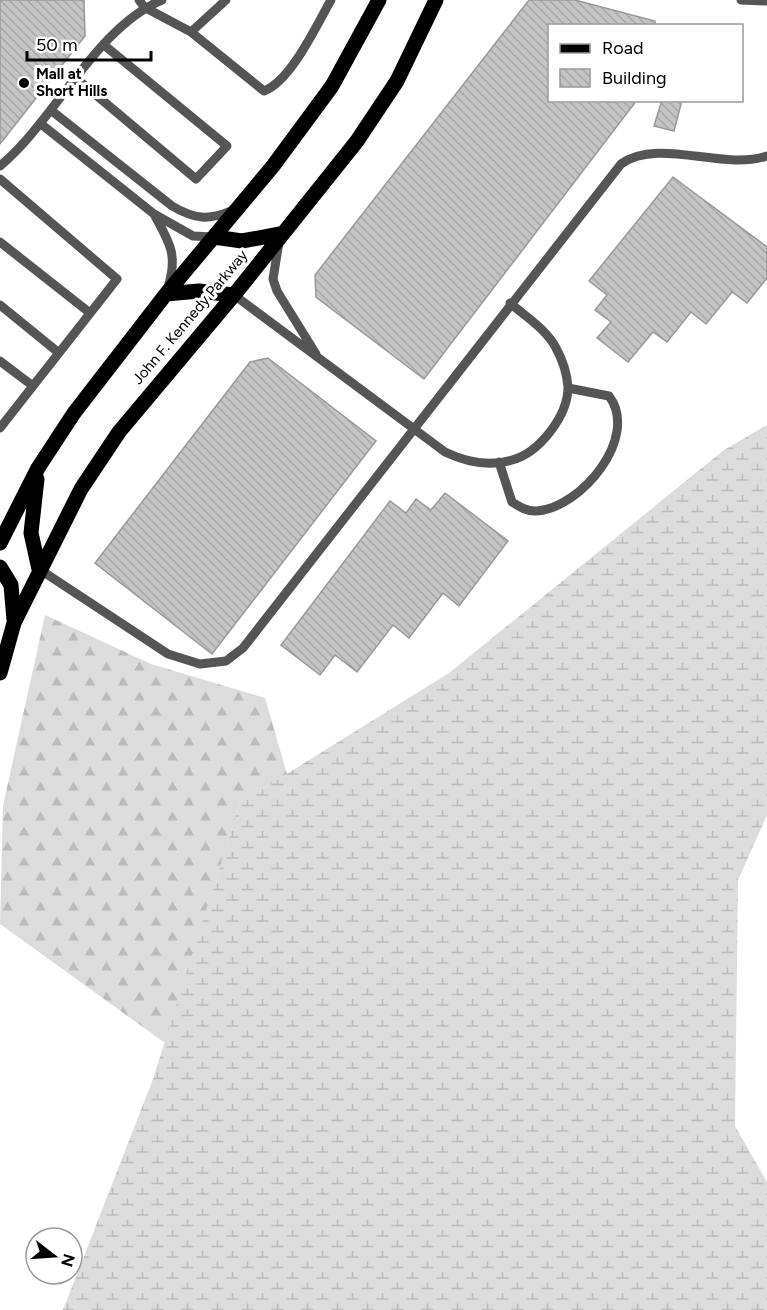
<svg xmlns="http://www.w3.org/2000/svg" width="767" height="1310" font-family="Figtree,sans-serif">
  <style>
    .forest { fill: url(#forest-firs) }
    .wetland { fill: url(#wetland-marsh) }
    .building { fill: url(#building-back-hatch); stroke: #999; stroke-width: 1.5 }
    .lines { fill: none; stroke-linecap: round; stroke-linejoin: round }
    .lane { stroke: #555; stroke-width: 9 }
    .primary { stroke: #000; stroke-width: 15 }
    .poi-dot { fill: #000; stroke: #fff; stroke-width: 2 }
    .labels { text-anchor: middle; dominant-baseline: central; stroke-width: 6; stroke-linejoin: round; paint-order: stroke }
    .poi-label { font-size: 15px; font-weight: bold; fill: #000; stroke: #fff; text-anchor: start }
    .street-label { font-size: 15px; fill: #000; stroke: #fff }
  </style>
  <defs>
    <pattern id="forest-firs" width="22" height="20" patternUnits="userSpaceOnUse" patternTransform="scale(1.5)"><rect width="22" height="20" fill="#dcdcdc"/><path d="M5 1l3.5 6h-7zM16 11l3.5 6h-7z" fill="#bbb"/></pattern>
    <pattern id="wetland-marsh" width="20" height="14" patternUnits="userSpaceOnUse" patternTransform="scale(1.5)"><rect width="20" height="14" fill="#dcdcdc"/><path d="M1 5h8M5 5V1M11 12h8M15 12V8" fill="none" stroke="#bbb"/></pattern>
    <pattern id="building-back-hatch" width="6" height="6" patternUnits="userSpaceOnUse" patternTransform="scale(1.5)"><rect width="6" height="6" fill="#c4c4c4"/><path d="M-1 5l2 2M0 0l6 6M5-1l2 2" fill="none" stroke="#a7a7a7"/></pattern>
  </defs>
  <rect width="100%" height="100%" fill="#fff"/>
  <path class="forest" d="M 45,615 L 151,664 L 265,698 L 287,774 L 240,803 L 165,1043 L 0,924 L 3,806 Z"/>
  <path class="wetland" d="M 767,425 L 767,815 L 738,880 L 735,1126 L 767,1182 L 767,1310 L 63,1310 L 153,1079 L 240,803 L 449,673 L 724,450 Z"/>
  <path class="building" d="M 0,0 L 84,0 L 85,36 L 0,144 Z
    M 529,0 L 575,0 L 655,21 L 655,26 L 549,26 L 549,100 L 637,100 L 424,379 L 316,297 L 315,275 Z
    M 662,100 L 682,100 L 674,131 L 654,126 Z
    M 673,177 L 767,247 L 767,278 L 747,303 L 732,292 L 706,324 L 691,312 L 667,342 L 653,332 L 628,362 L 597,338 L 611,322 L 595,310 L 607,295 L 589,281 Z
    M 268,358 L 376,441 L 212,654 L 95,563 L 250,362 Z
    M 445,493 L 508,541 L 459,606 L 443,593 L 409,638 L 393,625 L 357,672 L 335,655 L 320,675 L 281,645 L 390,501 L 406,513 L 416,499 L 431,510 Z"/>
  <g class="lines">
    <path class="lane" d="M 139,0 L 144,7 L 191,32 L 264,91 C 291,81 316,26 331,0
      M 741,0 L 767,1
      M 191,32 L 226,0
      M 77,79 L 196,179 L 227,146 L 104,45
      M 52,111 L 172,206 C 194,219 209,221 233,210
      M 41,124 L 154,214 L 193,236 L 214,237
      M 0,166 C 56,119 96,27 162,0
      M 0,179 L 117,279 L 0,428
      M 155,216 C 170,243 178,256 168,287
      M 0,242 L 90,313
      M 279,242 L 273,279 L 277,291 L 316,354
      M 234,295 L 445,452 C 466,462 489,467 512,460 C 539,453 568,416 568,387 C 567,374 562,359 556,348 C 546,329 526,317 510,303
      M 0,305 L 59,353
      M 0,361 L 33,386
      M 499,462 L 512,502 C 520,507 528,512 537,511 C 581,508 640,437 609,396 L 568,388
      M 39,569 L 168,654 L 200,664 L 226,661 L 243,648 L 621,164 C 659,137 722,171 767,156"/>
    <path class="primary" d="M 214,237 L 242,241 L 280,234
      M 166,294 L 199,291 L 234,295
      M 37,479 L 31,533 L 39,569
      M 0,543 L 38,468 L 74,413 L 166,294 L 273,166 L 332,86 L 379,0
      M 0,567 L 11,585 L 14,620
      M 0,673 L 14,623 L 81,489 L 119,432 L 234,295 L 357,141 L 397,81 L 436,0"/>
  </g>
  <circle class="poi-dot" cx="24" cy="83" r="6"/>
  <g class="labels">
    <g class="poi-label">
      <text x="36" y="74">Mall at<tspan x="36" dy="17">Short Hills</tspan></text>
    </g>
    <g class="street-label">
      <text transform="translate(190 317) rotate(-50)">John F. Kennedy Parkway</text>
    </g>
  </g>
  <rect x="548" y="24" width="195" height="78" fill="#ffffff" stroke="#999999" stroke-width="1.5"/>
  <rect x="560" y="44" width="30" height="9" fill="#000000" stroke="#999999" stroke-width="1.5"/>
  <text x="602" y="54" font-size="18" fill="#000000">Road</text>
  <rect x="560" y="69" width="30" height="18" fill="url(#building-back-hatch)" stroke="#999999" stroke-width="1.5"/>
  <text x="602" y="84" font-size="18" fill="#000000">Building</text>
  <g transform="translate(54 1256) rotate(107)"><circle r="28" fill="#ffffff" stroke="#999999" stroke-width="1.5"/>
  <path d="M0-4.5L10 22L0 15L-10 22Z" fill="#000000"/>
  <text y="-9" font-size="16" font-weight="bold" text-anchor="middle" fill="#000000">N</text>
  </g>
  <path d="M27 51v9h124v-9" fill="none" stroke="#000000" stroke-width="3"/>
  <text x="36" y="51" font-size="18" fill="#000000" stroke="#ffffff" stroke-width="4.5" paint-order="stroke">50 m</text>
</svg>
